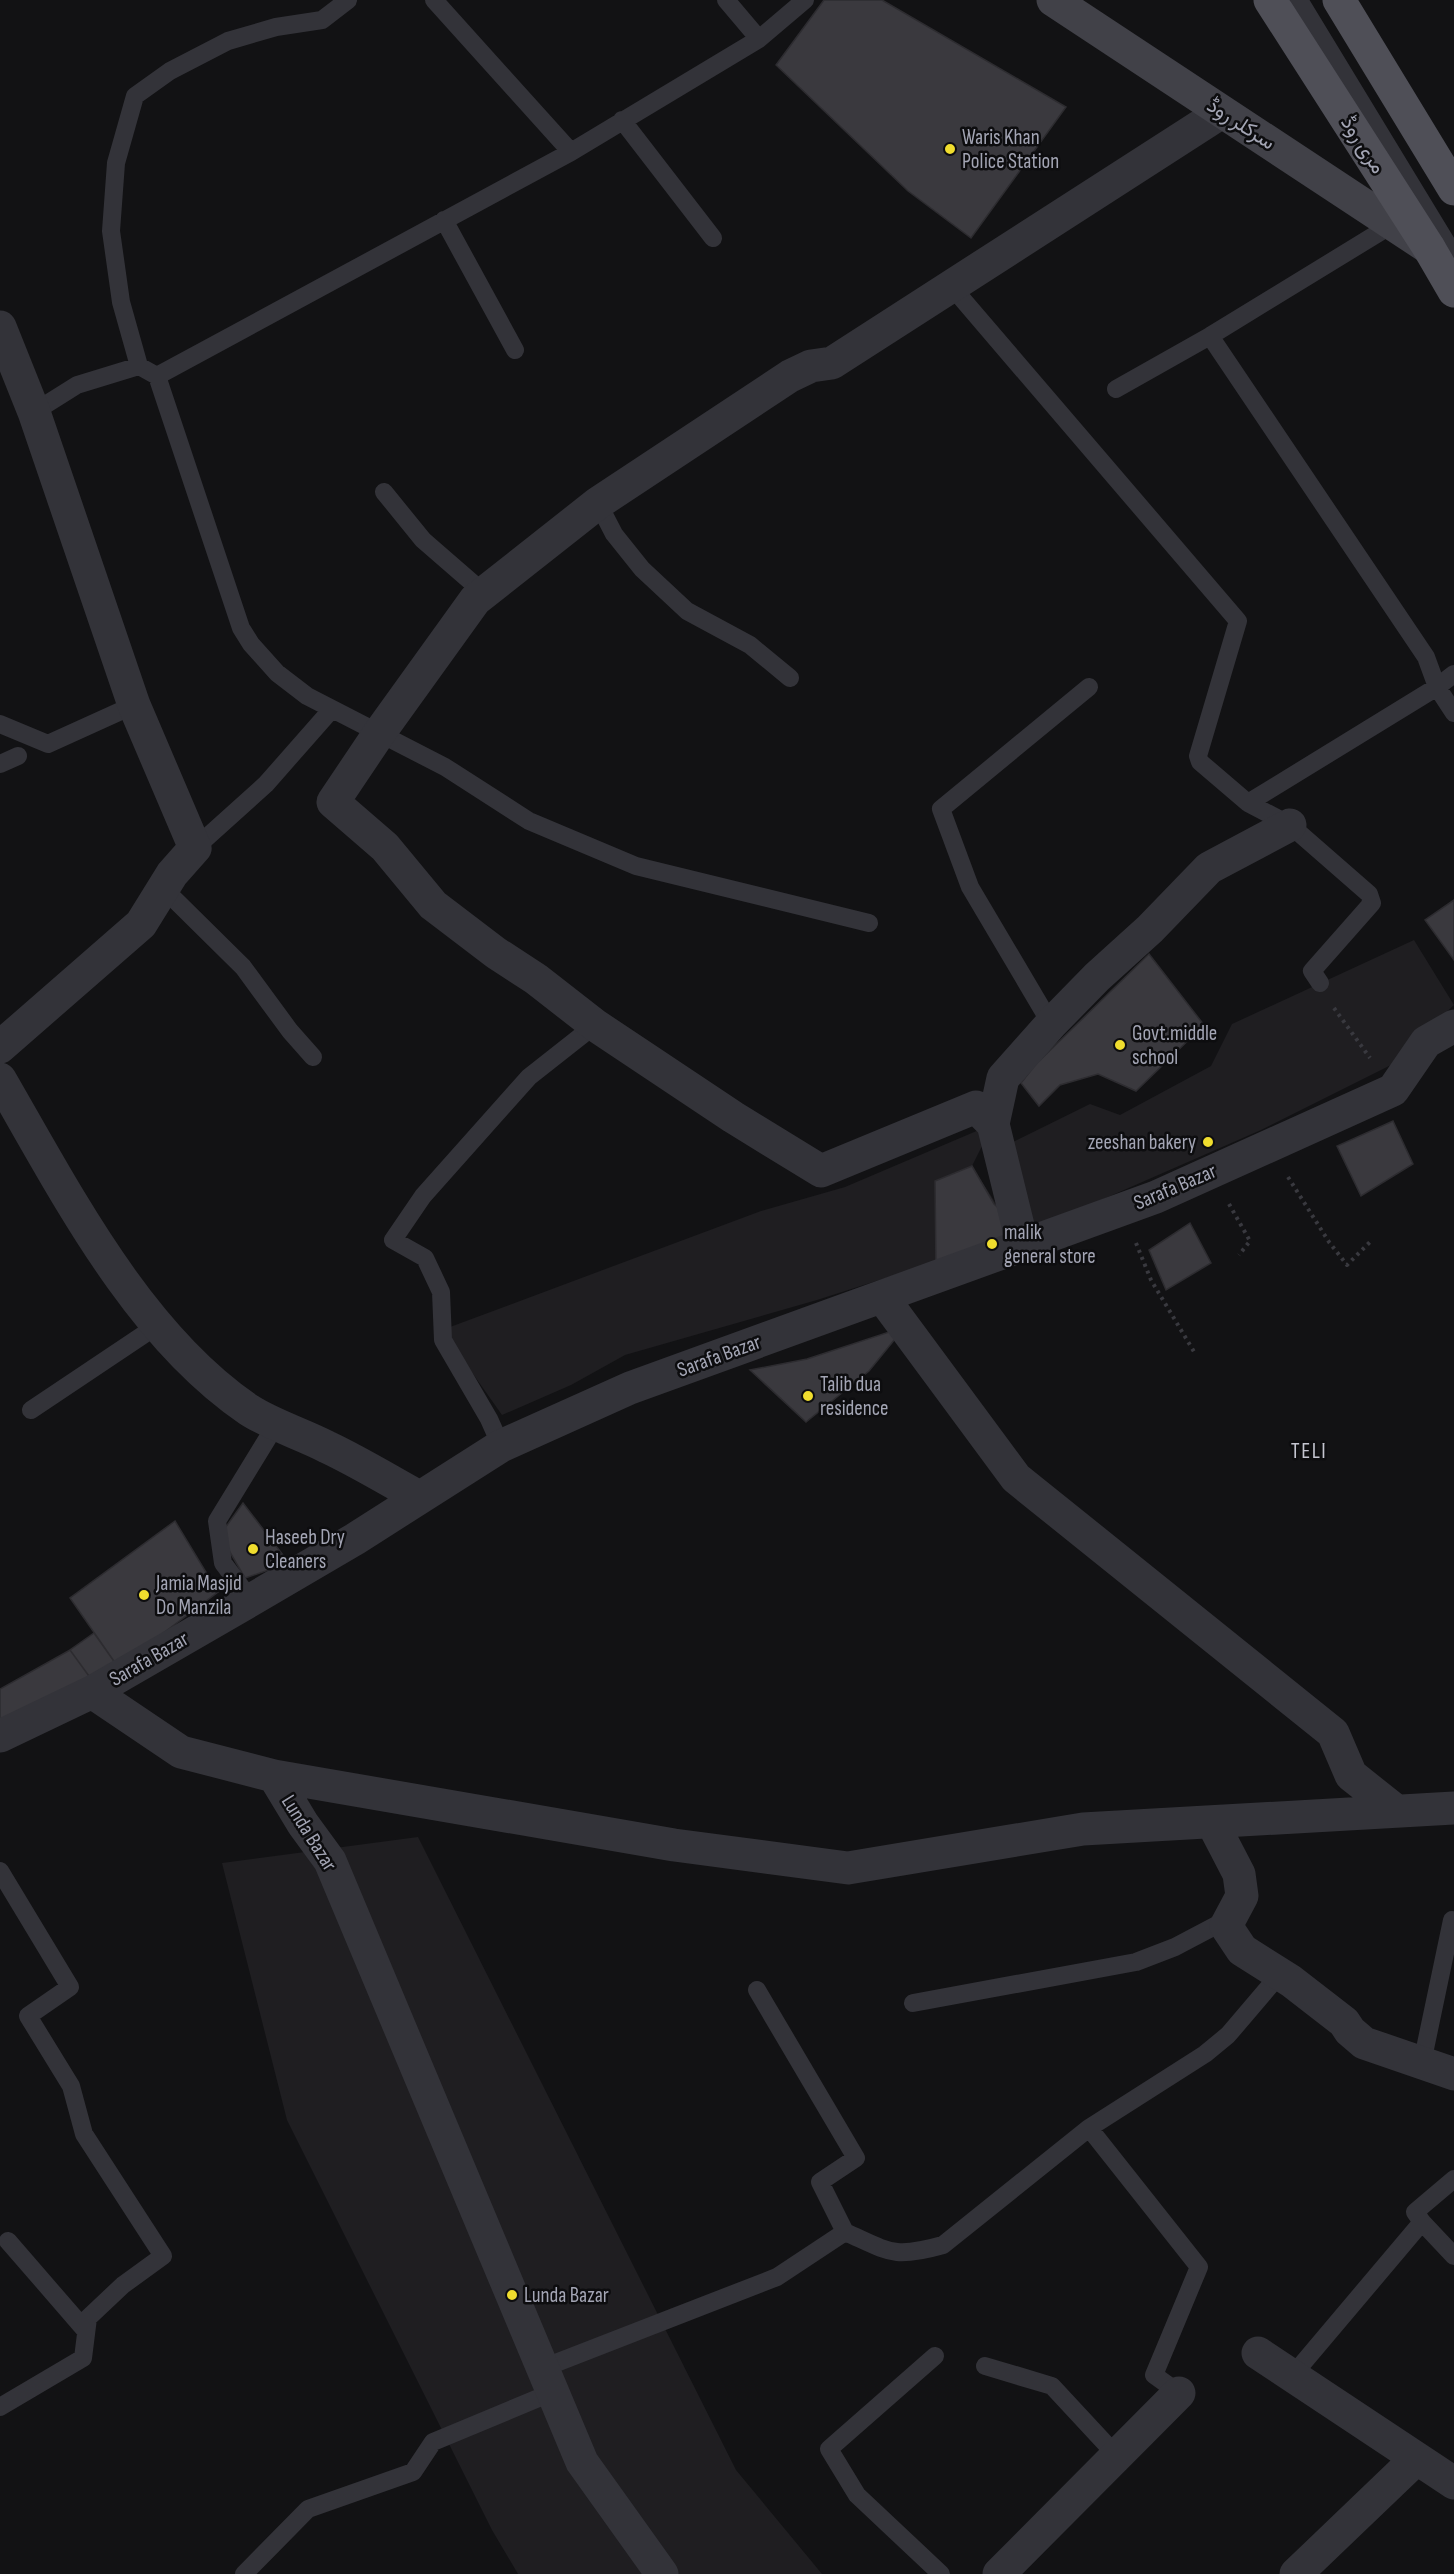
<svg xmlns="http://www.w3.org/2000/svg" width="1454" height="2574" font-family="'Sofia Sans Condensed',Vazirmatn,sans-serif">
  <style>
    .built { fill: #1f1e21 }
    .building { fill: #3a393e; stroke: #2d2c30; stroke-width: 1.5 }
    .lines { fill: none; stroke-linecap: round; stroke-linejoin: round }
    .path { stroke: #39393f; stroke-width: 4; stroke-dasharray: 3 4.5; stroke-linecap: butt }
    .lane { stroke: #333339; stroke-width: 18 }
    .street { stroke: #333339; stroke-width: 33 }
    .secondary { stroke: #414148; stroke-width: 33 }
    .primary { stroke: #4f4f57; stroke-width: 33 }
    .poi-dot { fill: #f0dd2e; stroke: #0d0d0f; stroke-width: 2 }
    .labels { text-anchor: middle; dominant-baseline: central; stroke-width: 5; stroke-linejoin: round; paint-order: stroke }
    .street-label { font-size: 21px; fill: #a3a5b4; stroke: #0d0d0f }
    .poi-label { font-size: 21px; fill: #a3a5b4; stroke: #0d0d0f; text-anchor: start }
    .neighbourhood-label { font-size: 22px; letter-spacing: 1.5px; fill: #c4c5d0; stroke: #0d0d0f }
  </style>
  <rect width="100%" height="100%" fill="#121214"/>
  <path class="built" d="M 1414,940 L 1454,1005 L 1391,1065 L 1261,1130 L 1028,1232 L 1011,1143 L 1090,1104 L 1120,1115 L 1211,1066 L 1232,1024 Z
    M 993,1124 L 972,1166 L 1023,1246 L 973,1250 L 817,1300 L 625,1355 L 571,1385 L 502,1415 L 442,1330 L 761,1211 L 845,1187 Z
    M 418,1837 L 736,2470 L 822,2574 L 518,2574 L 492,2530 L 287,2120 L 222,1863 Z"/>
  <path class="building" d="M 824,0 L 882,0 L 1066,107 L 971,238 L 908,191 L 776,65 Z
    M 1454,900 L 1454,960 L 1425,920 Z
    M 1149,954 L 1204,1025 L 1136,1091 L 1098,1074 L 1060,1085 L 1039,1106 L 1021,1083 L 1036,1064 Z
    M 1393,1121 L 1413,1164 L 1361,1196 L 1337,1146 Z
    M 972,1166 L 994,1204 L 1004,1213 L 1008,1235 L 936,1270 L 935,1181 Z
    M 1190,1223 L 1211,1263 L 1166,1290 L 1149,1250 Z
    M 889,1332 L 895,1339 L 869,1371 L 806,1422 L 750,1370 L 807,1359 Z
    M 243,1503 L 289,1563 L 245,1578 L 220,1535 Z
    M 175,1521 L 218,1592 L 118,1667 L 70,1598 Z
    M 94,1633 L 118,1667 L 94,1683 L 70,1650 Z
    M 70,1650 L 94,1683 L 0,1730 L 0,1689 Z"/>
  <g class="lines">
    <path class="path" d="M 1334,1008 L 1370,1058
      M 1288,1177 L 1329,1242 L 1347,1265 L 1370,1242
      M 1229,1204 L 1250,1241 L 1239,1255
      M 1136,1243 L 1151,1280 L 1196,1355"/>
    <path class="lane" d="M 434,0 L 571,152
      M 726,0 L 759,39
      M 1299,0 L 1454,255
      M 622,120 L 713,238
      M 444,220 L 515,350
      M 952,287 L 1238,621 L 1198,756 L 1200,762 L 1248,803 L 1290,825 L 1369,894 L 1372,903 L 1312,971 L 1320,983
      M 1210,336 L 1426,657 L 1437,687 L 1454,713
      M 139,366 L 121,302 L 111,231 L 116,163 L 135,96 L 170,71 L 228,41 L 276,27 L 322,20 L 348,0
      M 157,376 L 571,152 L 759,39 L 805,0
      M 1116,389 L 1210,336 L 1393,224
      M 34,412 L 77,385 L 139,366 L 157,376 L 241,628 L 251,644 L 277,673 L 307,696 L 445,767 L 529,821 L 636,866 L 869,923
      M 384,492 L 423,540 L 484,593
      M 598,503 L 614,534 L 642,569 L 687,611 L 750,645 L 790,678
      M 0,724 L 48,744 L 134,705
      M 0,764 L 18,756
      M 1248,803 L 1437,687 L 1454,674
      M 195,848 L 266,784 L 332,709
      M 164,889 L 243,967 L 290,1031 L 313,1057
      M 1051,1024 L 970,887 L 941,809 L 1089,687
      M 31,1410 L 158,1325
      M 501,1446 L 489,1419 L 443,1340 L 441,1292 L 425,1258 L 393,1240 L 423,1196 L 529,1077 L 595,1025
      M 251,1600 L 223,1563 L 217,1521 L 277,1423
      M 0,1871 L 70,1987 L 28,2016 L 71,2086 L 84,2134 L 163,2256 L 123,2285 L 88,2318 L 83,2358 L 0,2407
      M 757,1990 L 856,2158 L 820,2182 L 845,2232
      M 913,2003 L 1136,1962 L 1175,1947 L 1230,1918
      M 1422,2063 L 1452,1920
      M 1089,2128 L 1199,2267 L 1154,2375 L 1179,2393
      M 1422,2222 L 1454,2256
      M 8,2241 L 86,2331
      M 935,2356 L 829,2449 L 857,2495 L 941,2574
      M 985,2366 L 1052,2386 L 1117,2456
      M 543,2368 L 777,2277 L 845,2232 C 890,2252 893,2259 943,2245 L 1089,2128 L 1205,2054 L 1228,2035 L 1280,1974
      M 1292,2376 L 1422,2222 L 1415,2212 L 1454,2179
      M 244,2574 L 308,2509 L 413,2472 L 433,2442 L 553,2392"/>
    <path class="street" d="M 0,327 L 34,412 L 134,705 L 195,848 L 172,874 L 141,924 L 0,1047
      M 0,1079 C 66,1193 138,1335 249,1410 C 272,1425 302,1434 327,1447 C 359,1462 388,1480 419,1497
      M 993,1124 L 976,1107 L 821,1171 L 733,1117 L 595,1025 L 536,979 L 496,953 L 433,905 L 385,847 L 333,802 L 380,732 L 475,600 L 598,503 L 790,376 L 811,366 L 832,363 L 1222,112
      M 1023,1246 L 993,1124 L 1003,1078 L 1051,1024 L 1097,977 L 1150,929 L 1209,868 L 1290,825
      M 883,1298 L 1016,1478 L 1333,1733 L 1351,1775 L 1395,1810
      M 92,1692 L 181,1752 L 274,1776 L 674,1845 L 848,1868 L 1083,1829 L 1454,1808
      M 0,1736 L 92,1692 L 251,1600 L 355,1539 L 501,1446 L 630,1388 L 1156,1197 L 1393,1090 L 1426,1042 L 1454,1026
      M 274,1776 L 303,1824 L 330,1861 L 582,2462 L 662,2574
      M 1212,1822 L 1239,1874 L 1242,1896 L 1226,1926 L 1242,1950 L 1291,1981 L 1344,2022 L 1350,2031 L 1364,2043 L 1454,2074
      M 1258,2353 L 1454,2483
      M 999,2574 L 1179,2393
      M 1296,2574 L 1416,2459"/>
    <path class="secondary" d="M 1053,0 L 1429,248"/>
    <path class="primary" d="M 1270,0 L 1429,248 L 1454,291
      M 1339,0 L 1454,189"/>
  </g>
  <g class="poi-dot">
    <circle cx="950" cy="149" r="6"/>
    <circle cx="1120" cy="1045" r="6"/>
    <circle cx="1208" cy="1142" r="6"/>
    <circle cx="992" cy="1244" r="6"/>
    <circle cx="808" cy="1396" r="6"/>
    <circle cx="253" cy="1549" r="6"/>
    <circle cx="144" cy="1595" r="6"/>
    <circle cx="512" cy="2295" r="6"/>
  </g>
  <g class="labels">
    <g class="street-label">
      <text transform="translate(1241 124) rotate(33)">سرکلر روڈ</text>
      <text transform="translate(1363 145) rotate(57)">مری روڈ</text>
      <text transform="translate(1175 1187) rotate(-23)">Sarafa Bazar</text>
      <text transform="translate(719 1356) rotate(-20)">Sarafa Bazar</text>
      <text transform="translate(149 1659) rotate(-30)">Sarafa Bazar</text>
      <text transform="translate(309 1833) rotate(58)">Lunda Bazar</text>
    </g>
    <g class="poi-label">
      <text x="962" y="137">Waris Khan<tspan x="962" dy="24">Police Station</tspan></text>
      <text x="1132" y="1033">Govt.middle<tspan x="1132" dy="24">school</tspan></text>
      <text x="1196" y="1142" text-anchor="end">zeeshan bakery</text>
      <text x="1004" y="1232">malik<tspan x="1004" dy="24">general store</tspan></text>
      <text x="820" y="1384">Talib dua<tspan x="820" dy="24">residence</tspan></text>
      <text x="265" y="1537">Haseeb Dry<tspan x="265" dy="24">Cleaners</tspan></text>
      <text x="156" y="1583">Jamia Masjid<tspan x="156" dy="24">Do Manzila</tspan></text>
      <text x="524" y="2295">Lunda Bazar</text>
    </g>
    <g class="neighbourhood-label">
      <text x="1309" y="1451">TELI</text>
    </g>
  </g>
</svg>
